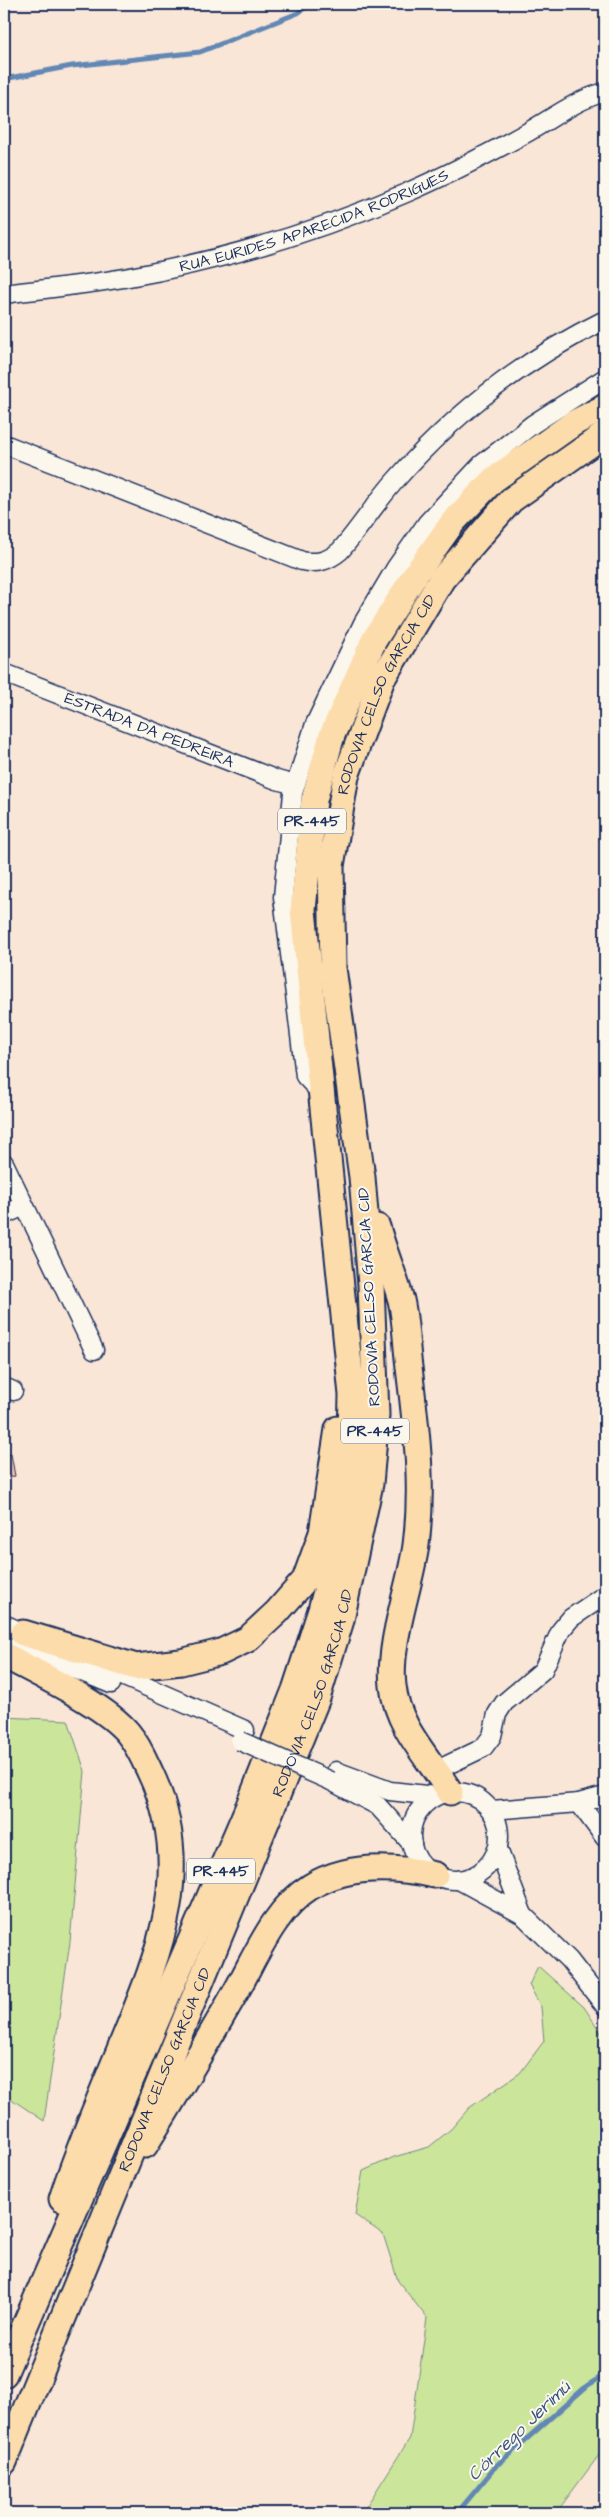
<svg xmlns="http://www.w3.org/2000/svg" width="609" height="2517" font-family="'Architects Daughter',sans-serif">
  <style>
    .green { fill: #cbe59b; stroke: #738a7c }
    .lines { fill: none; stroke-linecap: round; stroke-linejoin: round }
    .stream { stroke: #6287b4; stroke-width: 5 }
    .building { fill: #f5bfa7; stroke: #1b2f5e }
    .minor-casing { stroke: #1b2f5e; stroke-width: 21 }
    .highway-casing { stroke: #1b2f5e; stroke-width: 29 }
    .minor { stroke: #fbf7ec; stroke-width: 18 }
    .highway { stroke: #fddcac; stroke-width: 25 }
    .minor-bridge-casing { stroke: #1b2f5e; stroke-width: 21; stroke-linecap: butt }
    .minor-bridge { stroke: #fbf7ec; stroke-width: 18 }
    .labels { text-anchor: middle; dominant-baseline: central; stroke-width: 4; stroke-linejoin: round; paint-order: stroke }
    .shield { fill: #fbf7ec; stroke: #5e6b89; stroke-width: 1 }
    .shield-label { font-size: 15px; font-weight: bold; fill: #1b2f5e }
    .street-label { font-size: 16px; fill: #1b2f5e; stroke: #fbf7ec }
    .water-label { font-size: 18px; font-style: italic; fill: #385482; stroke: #fbf7ec }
  </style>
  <rect width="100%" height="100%" fill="#f9e6d7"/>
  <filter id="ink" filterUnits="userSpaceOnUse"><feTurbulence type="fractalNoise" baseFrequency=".02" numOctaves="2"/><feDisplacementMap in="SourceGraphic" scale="10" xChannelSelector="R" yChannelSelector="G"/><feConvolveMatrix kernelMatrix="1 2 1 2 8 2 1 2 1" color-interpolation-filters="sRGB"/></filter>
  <g filter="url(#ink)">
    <path class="green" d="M 4,1717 L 68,1720 L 85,1771 L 70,1942 L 44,2121 L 4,2094 Z
      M 538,1966 L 584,2007 L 605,2039 L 605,2447 L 556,2513 L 362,2513 L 410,2438 L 427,2318 L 398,2281 L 383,2234 L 355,2215 L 363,2171 L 394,2157 L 429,2147 L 451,2129 L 469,2108 L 520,2073 L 544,2041 L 541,2007 L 529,1985 Z"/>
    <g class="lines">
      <path class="stream" d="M 4,79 L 72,66 L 200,52 L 298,13 L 310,4
        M 457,2513 L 497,2465 L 588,2385 L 605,2375"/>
    </g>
    <path class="building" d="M 11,1454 L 15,1476 L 4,1478 L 4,1455 Z"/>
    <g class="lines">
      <g class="minor-casing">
        <g id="minor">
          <path id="s1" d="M 4,294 C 44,289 84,285 124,278 C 220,261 317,232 406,193 C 448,175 488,154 528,132 C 554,117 576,100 605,92"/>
          <path d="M 4,444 L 302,561 C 317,564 328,561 340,551 C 359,529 375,504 394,482 C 453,414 525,359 605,320"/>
          <path id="s2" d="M 4,673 L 277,780 L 295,785"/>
          <path d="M 321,1093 L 305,1076 L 283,897 L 293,793 L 315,724 L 363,623 L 395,569 L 427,523 L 482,464 L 533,424 L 605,378"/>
          <path d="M 4,1163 L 94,1350"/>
          <path d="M 4,1215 L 24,1206"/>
          <path d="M 4,1387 L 13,1391"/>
          <path d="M 4,1624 L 34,1638"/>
          <path d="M 4,1646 L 31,1651 L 111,1684"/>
          <path d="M 97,1665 L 245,1730"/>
          <path d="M 437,1770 L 483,1748 L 492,1736 L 497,1714 L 504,1703 L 543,1670 L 561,1630 L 571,1618 L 605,1595"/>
          <path d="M 336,1771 L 390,1791 L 435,1796"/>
          <path d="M 331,1781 L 378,1806 L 412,1844"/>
          <circle cx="455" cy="1836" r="44"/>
          <path d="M 579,1803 L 605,1838"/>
          <path d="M 492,1810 L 579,1803 L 605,1796"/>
          <path d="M 498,1849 L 523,1915"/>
          <path d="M 459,1880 L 523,1915 L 569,1960 L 605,2006"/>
        </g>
      </g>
      <g class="highway-casing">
        <g id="highway">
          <path d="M 377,1227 C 384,1252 394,1275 401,1300 C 406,1321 406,1345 409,1367 C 416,1429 424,1482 416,1545 C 410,1588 388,1643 393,1686 C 397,1727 429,1758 450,1792"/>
          <path d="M 23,1633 L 136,1667 L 181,1662 L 221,1652 L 248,1639 L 277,1612 L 305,1580 L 322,1533 L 338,1429"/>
          <path d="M 4,1655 C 38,1674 104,1704 128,1733 C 138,1745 144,1759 150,1772 C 196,1868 159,1954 122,2044 C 101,2096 79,2146 62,2199"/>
          <path d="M 145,2145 C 176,2096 205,2045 234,1995 C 255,1959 273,1910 310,1887 C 347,1864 393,1866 435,1875"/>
          <path d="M 4,2374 L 248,1808 L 295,1690 L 321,1610 L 340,1540 L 350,1478 L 352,1395 L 303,910 L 314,800 L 332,735 L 374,640 L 417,572 L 453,522 L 493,480 L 574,423 L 605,407"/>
          <path id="s3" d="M 4,2462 L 317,1698 L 341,1620 L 370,1484 L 376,1415 L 371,1285 L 362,1177 L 333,968 L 331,866 L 346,776 L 382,679 L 442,579 L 511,500 L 605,434"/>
        </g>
      </g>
      <use href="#minor" class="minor"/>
      <use href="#highway" class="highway"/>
      <g class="minor-bridge-casing">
        <path id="minor-bridge" d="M 240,1741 L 331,1781"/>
      </g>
      <use href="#minor-bridge" class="minor-bridge"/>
    </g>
  </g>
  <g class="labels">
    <g class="shield">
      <rect x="278" y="808.5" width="68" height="25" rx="4"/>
      <rect x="341" y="1418.5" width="68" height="25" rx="4"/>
      <rect x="187" y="1858.5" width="68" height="25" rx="4"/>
    </g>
    <g class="shield-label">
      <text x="312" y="821">PR-445</text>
      <text x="375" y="1431">PR-445</text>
      <text x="221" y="1871">PR-445</text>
    </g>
    <g class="street-label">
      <text stroke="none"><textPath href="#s1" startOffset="320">RUA EURIDES APARECIDA RODRIGUES</textPath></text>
      <text stroke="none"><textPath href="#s3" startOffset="1849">RODOVIA CELSO GARCIA CID</textPath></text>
      <text stroke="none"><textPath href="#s2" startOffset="156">ESTRADA DA PEDREIRA</textPath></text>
      <text transform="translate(369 1297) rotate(-93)">RODOVIA CELSO GARCIA CID</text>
      <text stroke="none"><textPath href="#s3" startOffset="829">RODOVIA CELSO GARCIA CID</textPath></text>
      <text stroke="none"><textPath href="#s3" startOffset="424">RODOVIA CELSO GARCIA CID</textPath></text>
    </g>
    <g class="water-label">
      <text transform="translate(519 2431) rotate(-44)">Córrego Jerimú</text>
    </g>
  </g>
  <rect width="609" height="2517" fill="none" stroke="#fbf7ec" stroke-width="20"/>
  <rect x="10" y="10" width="589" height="2497" fill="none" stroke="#1b2f5e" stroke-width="2" filter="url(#ink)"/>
</svg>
